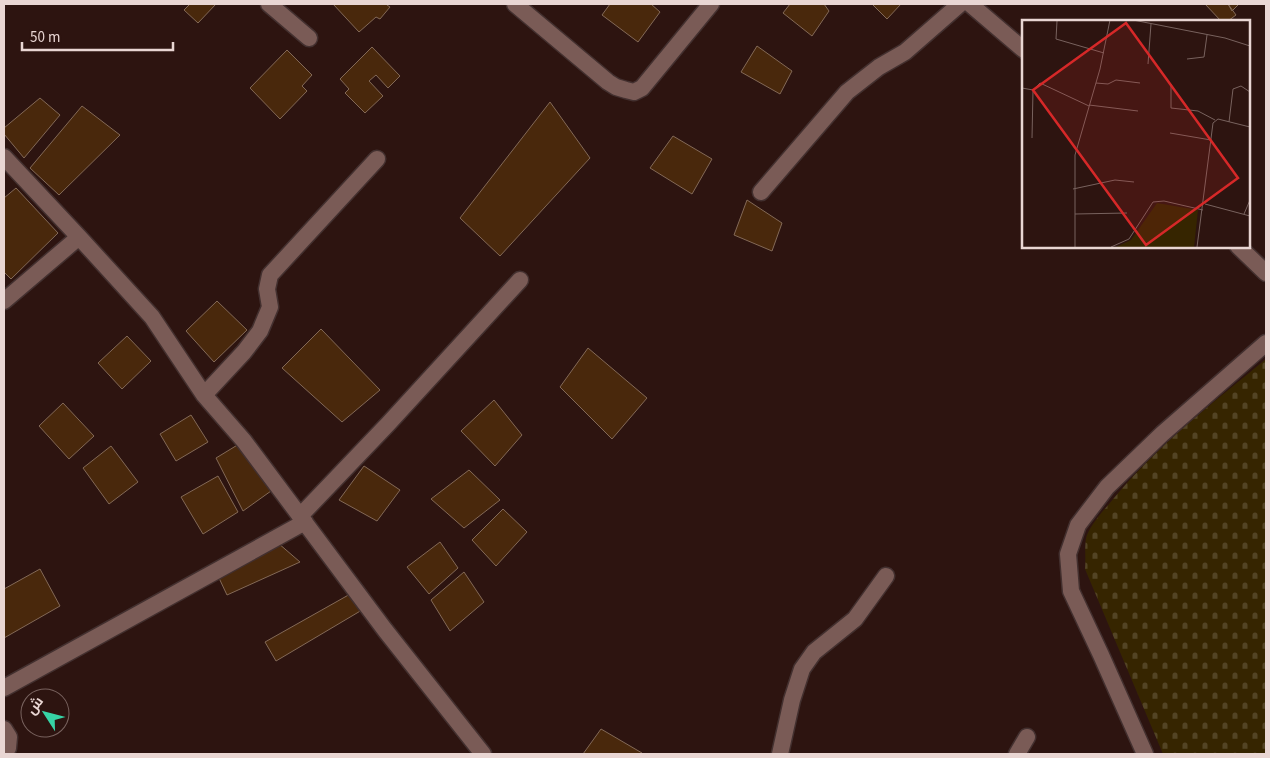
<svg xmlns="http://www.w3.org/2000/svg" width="1270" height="758" font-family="'Source Sans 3',Cairo,sans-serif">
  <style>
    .cemetery { fill: url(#cemetery-stones) }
    .building { fill: #49280c; stroke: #836957 }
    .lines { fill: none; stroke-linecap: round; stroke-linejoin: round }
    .minor-casing { stroke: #43302f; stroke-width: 19 }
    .minor { stroke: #7a5b56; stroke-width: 16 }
    .inset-road { fill: none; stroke: #78625e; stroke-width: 1 }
    .view { fill: #d62828; fill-opacity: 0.15; stroke: #d62828; stroke-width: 2.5 }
    .inset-edge { fill: none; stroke: #e9d6d3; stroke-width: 2.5 }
  </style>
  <defs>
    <pattern id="cemetery-stones" width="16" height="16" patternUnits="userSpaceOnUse" patternTransform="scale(1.25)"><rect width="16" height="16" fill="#362500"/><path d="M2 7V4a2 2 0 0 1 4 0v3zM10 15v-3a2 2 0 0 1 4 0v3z" fill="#534424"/></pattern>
  </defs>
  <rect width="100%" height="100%" fill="#2d1410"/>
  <path class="cemetery" d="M 1266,359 L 1266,754 L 1163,754 L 1085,569 C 1086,560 1084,542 1087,535 C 1093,521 1105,509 1114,498 C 1158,445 1214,402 1266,359 Z"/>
  <path class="building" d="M 190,4 L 216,4 L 198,23 L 184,10 Z
    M 333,4 L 388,4 L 387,5 L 390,7 L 380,19 L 376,17 L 359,32 Z
    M 610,4 L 651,4 L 660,12 L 638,42 L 602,15 Z
    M 790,4 L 824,4 L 829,11 L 812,36 L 783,13 Z
    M 872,4 L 901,4 L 887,19 Z
    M 1205,4 L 1228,4 L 1236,15 L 1228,21 L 1221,21 Z
    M 1228,4 L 1239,4 L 1232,11 Z
    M 757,46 L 792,71 L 780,94 L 741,72 Z
    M 372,47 L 400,76 L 388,88 L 376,75 L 369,81 L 383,96 L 365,113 L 345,93 L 349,89 L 340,79 Z
    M 287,50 L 312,75 L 302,86 L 307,91 L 280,119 L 250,88 Z
    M 40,98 L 60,115 L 24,158 L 4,134 L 4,128 Z
    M 550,102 L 590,158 L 500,256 L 460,218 Z
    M 82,106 L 120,135 L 59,195 L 30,168 Z
    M 673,136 L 712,159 L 692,194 L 650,168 Z
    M 16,188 L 58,233 L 11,279 L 4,272 L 4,198 Z
    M 747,200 L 782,223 L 772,251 L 734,235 Z
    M 217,301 L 247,330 L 214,362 L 186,331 Z
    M 321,329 L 380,390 L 342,422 L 282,368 Z
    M 127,336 L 151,361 L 122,389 L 98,363 Z
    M 588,348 L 647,398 L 612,439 L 560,387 Z
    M 494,400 L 522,435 L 495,466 L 461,431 Z
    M 63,403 L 94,436 L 69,459 L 39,426 Z
    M 191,415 L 208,442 L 176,461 L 160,434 Z
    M 244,441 L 271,491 L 243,511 L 216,458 Z
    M 111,446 L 138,482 L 109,504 L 83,468 Z
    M 364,466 L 400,490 L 377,521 L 339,500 Z
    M 469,470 L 500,500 L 464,528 L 431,499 Z
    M 218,476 L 238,512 L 203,534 L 181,497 Z
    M 503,509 L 527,532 L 496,566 L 472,540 Z
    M 440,542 L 458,568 L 429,594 L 407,567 Z
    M 278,543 L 300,562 L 227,595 L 219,578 Z
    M 40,569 L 60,606 L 4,638 L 4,589 Z
    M 464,572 L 484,602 L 450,631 L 431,600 Z
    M 352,593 L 362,610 L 276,661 L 265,642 Z
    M 601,729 L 642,753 L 641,754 L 583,754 Z"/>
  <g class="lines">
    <g class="minor-casing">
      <path id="minor" d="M 269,4 L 309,38
        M 515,4 L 608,82 L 616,87 L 626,90 L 634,92 L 642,88 L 711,4
        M 970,4 L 1024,50
        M 4,157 L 79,237 L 152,317 L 204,395 L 244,441 L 385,630 L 483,754
        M 761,192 L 847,92 L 879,67 L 905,52 L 960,4
        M 1238,246 L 1266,273
        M 4,301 L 79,237
        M 204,395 L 244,352 L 260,331 L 270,307 L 267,289 L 270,275 L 377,159
        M 300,516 L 388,424 L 520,280
        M 4,688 L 305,522
        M 4,729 L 9,737 L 8,748 L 4,754
        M 780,754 L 792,700 L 802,669 L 814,652 L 855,619 L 886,576
        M 1017,754 L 1027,737
        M 1145,754 L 1101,655 L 1071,591 L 1068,554 L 1078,525 L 1107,487 L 1162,434 L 1266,343"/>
    </g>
    <use href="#minor" class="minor"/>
  </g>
  <g transform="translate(1022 20)">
    <rect width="228" height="228" fill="#2d1410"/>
    <path d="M 135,183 L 176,190 L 172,227 L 94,227 L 109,220 Z" fill="#362500"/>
    <path class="inset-road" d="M 111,0 L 203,18 L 228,26M 35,1 L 34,19 L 82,33M 165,39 L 182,37 L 185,15M 126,44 L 129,4M 74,63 L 86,64 L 94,60 L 118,63M 149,64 L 149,88 L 176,91 L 193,100M 0,68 L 11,70 L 10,118M 11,70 L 18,63 L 67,86M 67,85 L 116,91M 207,102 L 211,69 L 219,66 L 228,72M 148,113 L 189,120M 51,169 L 93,160 L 112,162M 183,184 L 228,196M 53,194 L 105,193M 222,194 L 228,180M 53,227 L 53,135 L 78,49 L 88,0M 89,227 L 107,219 L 131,182 L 142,181 L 181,190M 175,227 L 191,103 L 196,99 L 228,107"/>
    <path class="view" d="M 104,3 L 216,158 L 124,225 L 11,70 Z"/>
    <rect width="228" height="228" class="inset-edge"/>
  </g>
  <rect width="1270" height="758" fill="none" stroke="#e9d6d3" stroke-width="10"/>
  <g transform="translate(45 713) rotate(306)"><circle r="24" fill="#2d1410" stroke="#78625e"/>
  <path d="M0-4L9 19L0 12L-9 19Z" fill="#37d4a6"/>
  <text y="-8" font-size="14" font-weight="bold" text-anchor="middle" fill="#e9d6d3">ش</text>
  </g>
  <path d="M22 42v8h151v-8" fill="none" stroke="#e9d6d3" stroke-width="2.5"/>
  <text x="30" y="42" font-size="15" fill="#e9d6d3" stroke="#2d1410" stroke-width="4" paint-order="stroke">50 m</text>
</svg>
